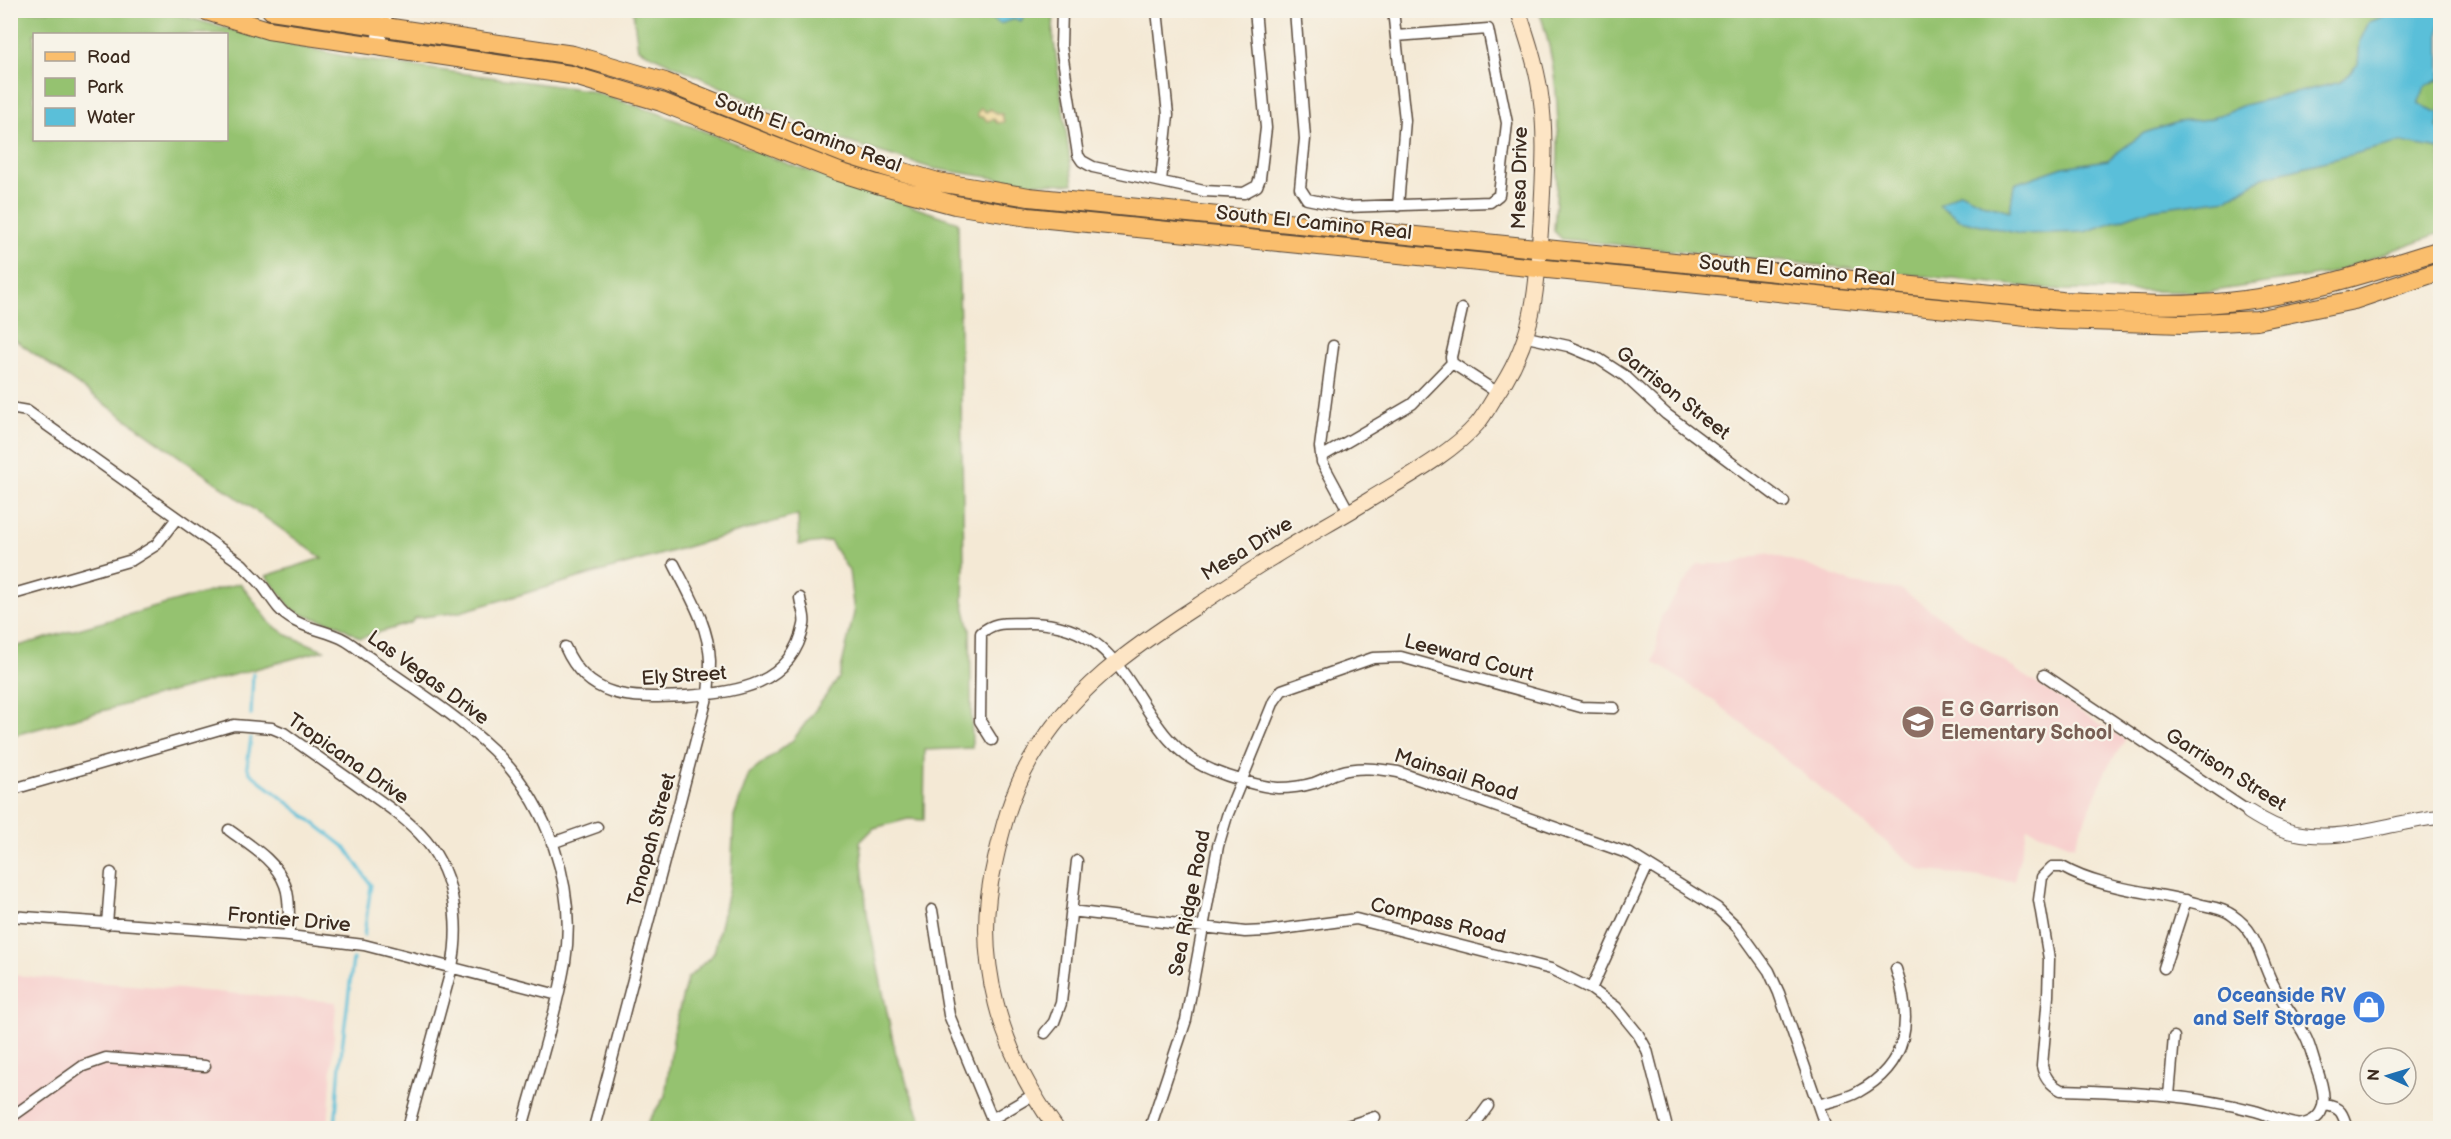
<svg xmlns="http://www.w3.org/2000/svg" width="2451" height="1139" font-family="'Balsamiq Sans',sans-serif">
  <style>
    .built { fill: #f7d0ce }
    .green { fill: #95c270; stroke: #687647; stroke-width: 1.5; fill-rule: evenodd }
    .sand { fill: #eeda9e; stroke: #94825e; stroke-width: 1.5 }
    .water { fill: #5abfd9; stroke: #4a747c; stroke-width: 1.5 }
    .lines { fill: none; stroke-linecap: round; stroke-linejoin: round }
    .stream { stroke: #5abfd9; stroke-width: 3 }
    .minor-casing { stroke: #574739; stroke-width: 13 }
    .tertiary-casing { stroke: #574739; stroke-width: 16 }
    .secondary-casing { stroke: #574739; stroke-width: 17 }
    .primary-casing { stroke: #574739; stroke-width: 20 }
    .minor { stroke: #fff; stroke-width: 10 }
    .tertiary { stroke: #fff; stroke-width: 14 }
    .secondary { stroke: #fde5c5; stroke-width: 15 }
    .primary { stroke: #fabe6d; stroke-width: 18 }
    .labels { text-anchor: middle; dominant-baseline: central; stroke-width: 4.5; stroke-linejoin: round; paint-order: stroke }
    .street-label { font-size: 20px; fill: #3b2a1e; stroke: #f7f3e8 }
    .education-label { font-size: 20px; font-weight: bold; fill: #785e54; stroke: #f7f3e8; text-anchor: start }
    .shop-label { font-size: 20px; font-weight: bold; fill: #366cbe; stroke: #f7f3e8; text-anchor: end }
  </style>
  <rect width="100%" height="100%" fill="#f7f3e8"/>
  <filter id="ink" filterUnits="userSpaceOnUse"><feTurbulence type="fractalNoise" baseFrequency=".0167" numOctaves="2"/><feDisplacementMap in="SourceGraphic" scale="12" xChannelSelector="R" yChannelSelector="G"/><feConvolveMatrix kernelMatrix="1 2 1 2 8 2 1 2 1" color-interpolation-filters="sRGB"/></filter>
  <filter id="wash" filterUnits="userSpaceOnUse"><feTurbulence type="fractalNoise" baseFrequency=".008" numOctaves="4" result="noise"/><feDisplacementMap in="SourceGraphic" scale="24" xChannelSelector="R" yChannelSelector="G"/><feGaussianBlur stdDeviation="1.35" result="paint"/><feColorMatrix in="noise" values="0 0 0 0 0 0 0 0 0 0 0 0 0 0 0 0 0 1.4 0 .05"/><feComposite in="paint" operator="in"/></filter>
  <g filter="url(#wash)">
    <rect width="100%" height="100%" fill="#f4e9d5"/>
    <path class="built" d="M 1766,553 L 1804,564 L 1853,583 L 1902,590 L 2026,677 L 2125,740 L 2106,770 L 2074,846 L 2027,828 L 2014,881 L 1920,870 L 1717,703 L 1654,662 L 1661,617 L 1697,564 L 1732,564 Z
      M 10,975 L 336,1002 L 328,1128 L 11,1128 Z"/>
    <path class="green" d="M 11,11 L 165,11 L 254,36 L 357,59 L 587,90 L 655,112 L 788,164 L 958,222 L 964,564 L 963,601 L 970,630 L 972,748 L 925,750 L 924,820 L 908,819 L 874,828 L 860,842 L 867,914 L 895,1051 L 924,1128 L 644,1128 L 665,1096 L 675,1026 L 687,979 L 714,953 L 731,878 L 734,816 L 749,774 L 793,740 L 839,678 L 854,613 L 849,571 L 830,541 L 799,545 L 798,515 L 460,612 L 415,618 L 411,623 L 360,638 L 337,624 L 306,616 L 292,609 L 266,576 L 322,558 L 11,337 ZM 34,34 L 226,34 L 226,140 L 34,140 Z
      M 633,11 L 1054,11 L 1053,33 L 1073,184 L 1026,183 L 931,168 L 828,136 L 638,49 Z
      M 1539,11 L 2440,11 L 2440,233 L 2331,273 L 2208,292 L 2061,290 L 1562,239 L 1554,231 C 1559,158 1564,81 1539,11 Z
      M 240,583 L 271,624 L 287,635 L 324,650 L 11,736 L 11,648 Z"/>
    <path class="sand" d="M 981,108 L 986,112 L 991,109 L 996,114 L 1002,114 L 1004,122 L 997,123 L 994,119 L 987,121 L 984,117 L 979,117 L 977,113 Z"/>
    <path class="water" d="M 981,11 L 1026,11 L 1021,21 L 1015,19 L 1000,24 Z
      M 2384,11 L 2440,11 L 2440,79 L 2425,87 L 2418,104 L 2440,113 L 2437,127 L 2440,130 L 2440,149 L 2401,142 L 2263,177 L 2228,199 L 2150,209 L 2085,232 L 2020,234 L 1960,220 L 1939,205 L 1960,192 L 1985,204 L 2010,211 L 2014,184 L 2063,167 L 2107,160 L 2144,133 L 2178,122 L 2210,119 L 2244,105 L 2341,82 L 2358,64 L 2360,41 L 2369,22 L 2383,17 Z"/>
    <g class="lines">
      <path class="stream" d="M 251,715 L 253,674
        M 251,738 L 247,766 L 250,773 L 346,848 L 371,885 L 364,935
        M 335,1128 L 340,1064 L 353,959"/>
    </g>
  </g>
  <g filter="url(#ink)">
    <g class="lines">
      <g class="minor-casing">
        <path id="minor" d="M 1062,10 L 1061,46 L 1078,155 L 1082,161 L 1093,167 L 1204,191 L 1244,193 L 1257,186 L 1260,178 L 1266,128 L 1255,10
          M 1157,10 L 1168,115 L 1161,181
          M 1295,10 L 1305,139 L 1300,188 L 1307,199 L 1346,207 L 1490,202 L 1499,195 L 1507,123 L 1488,29 L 1396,36
          M 1393,10 L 1405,120 L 1398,206
          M 1527,337 L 1568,346 L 1599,359 L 1625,376 L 1666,414 L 1784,502
          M 1333,346 L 1320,447 L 1322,462 L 1349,512
          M 1452,363 L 1451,357 L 1462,309
          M 1452,363 L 1498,393
          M 10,408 L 27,411 L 242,564 C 248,571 255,577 261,584 C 271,596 277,610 290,618 C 304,628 320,629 336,636 C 346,639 354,646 363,653 C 407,684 454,713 493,750 C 548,803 577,887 565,962 C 555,1018 537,1073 522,1128
          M 1321,457 L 1412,404 L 1452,363
          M 10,595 L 132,560 L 156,545 L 177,518
          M 565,647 C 589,702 635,698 686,696 C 736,693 792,685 804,625 C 806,617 801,606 800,598
          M 2044,675 L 2249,812
          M 992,740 L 980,721 L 981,633 C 996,620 1008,624 1028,623 C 1140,622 1129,738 1212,770 C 1229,777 1260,787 1278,788 C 1289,788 1304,786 1314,783 C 1323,780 1331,774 1340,772 C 1359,766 1379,769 1398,772 L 1630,854 L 1717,908 L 1738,928 L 1769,971 L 1779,993 L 1826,1128
          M 10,790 L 234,725 L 272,728 L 284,733 C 309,751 334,768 359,786 C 380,801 402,815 420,834 C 454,869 461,921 452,967 L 408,1128
          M 229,830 C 249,845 276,860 285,885 C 291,900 288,920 289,936
          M 552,843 L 597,827
          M 2052,867 L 2062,867 C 2104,891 2157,891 2202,905 C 2212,907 2224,909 2232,915 C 2259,933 2259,957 2273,984 C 2282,1003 2297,1019 2306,1038 C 2310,1046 2312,1055 2315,1064 C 2323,1085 2334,1117 2303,1124 C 2290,1127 2268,1114 2255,1111 C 2192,1094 2126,1092 2061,1090 C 2051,1085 2044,1076 2042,1066 L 2048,996 L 2049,959 L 2039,900 L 2042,877 Z
          M 932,910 L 949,1015 L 992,1119 L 994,1128
          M 1071,911 L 1245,932 L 1267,931 L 1356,919 L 1551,969 L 1591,989 L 1616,1007 L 1638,1034 L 1647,1050 L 1667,1128
          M 10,916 L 289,936 L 364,945 L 558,995
          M 107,924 L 111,873
          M 2164,968 L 2186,900
          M 1591,989 L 1648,865
          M 1045,1033 L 1054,1022 L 1061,1003 L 1077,861
          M 2169,1096 L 2174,1037
          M 1818,1105 C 1831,1101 1846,1099 1858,1092 C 1909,1064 1913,1020 1896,969
          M 2325,1105 C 2341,1107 2343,1114 2347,1128
          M 10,1118 L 83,1066 L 106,1058 L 205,1066
          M 992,1119 L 1033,1095
          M 594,1128 L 708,694 C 709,683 710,672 710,661 C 709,626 689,594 674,564
          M 1150,1128 L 1186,1020 L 1218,846 L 1227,816 L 1274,701 L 1282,690 L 1373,658 L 1401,657 L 1581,707 L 1614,708
          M 1341,1128 L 1375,1117
          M 1472,1128 L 1488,1106"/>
      </g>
      <g class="tertiary-casing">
        <path id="tertiary" d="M 371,10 L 380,28
          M 378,47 L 380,28 L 387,10
          M 2249,812 C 2263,821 2280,830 2296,833 C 2343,843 2394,821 2440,817"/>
      </g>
      <g class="secondary-casing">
        <path id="secondary" d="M 1056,1128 C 1001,1053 972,958 994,866 C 1002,829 1011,794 1030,761 C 1071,690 1130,649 1197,606 C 1222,590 1247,572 1273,557 C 1304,537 1337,520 1369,500 C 1403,479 1450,455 1477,424 C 1484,416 1490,405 1496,395 C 1536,337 1536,291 1541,223 C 1543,179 1547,135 1540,91 C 1536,64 1527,37 1518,10"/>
      </g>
      <g class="primary-casing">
        <path id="primary" d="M 203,10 L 268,30 L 571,75 L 661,102 L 839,172 L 877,184 L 955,205 L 1028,217 L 2057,320 L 2183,324 L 2257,320 L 2354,300 L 2440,271
          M 271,10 L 573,55 L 665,82 L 845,154 L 883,166 L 938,182 L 1029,197 L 2062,301 C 2117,303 2172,308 2227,302 C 2301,295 2370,272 2440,250"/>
      </g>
      <use href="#minor" class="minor"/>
      <use href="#tertiary" class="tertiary"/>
      <use href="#secondary" class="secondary"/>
      <use href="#primary" class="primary"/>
    </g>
  </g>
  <defs>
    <g id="school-disc" transform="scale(1.725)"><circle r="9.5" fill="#8d6e63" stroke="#f7f3e8"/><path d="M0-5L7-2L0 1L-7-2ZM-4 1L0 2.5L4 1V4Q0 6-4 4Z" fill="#fff"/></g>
    <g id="shop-disc" transform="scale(1.725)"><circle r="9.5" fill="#3f7fe0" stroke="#f7f3e8"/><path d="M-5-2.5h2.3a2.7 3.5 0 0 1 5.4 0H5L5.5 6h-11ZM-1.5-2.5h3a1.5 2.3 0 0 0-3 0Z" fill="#fff"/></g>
  </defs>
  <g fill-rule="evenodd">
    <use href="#school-disc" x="1918" y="722"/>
    <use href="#shop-disc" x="2369" y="1007"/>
  </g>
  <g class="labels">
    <g class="street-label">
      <text transform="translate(808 133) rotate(20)">South El Camino Real</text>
      <text transform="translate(1520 178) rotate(-89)">Mesa Drive</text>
      <text transform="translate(1314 223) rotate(6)">South El Camino Real</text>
      <text transform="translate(1797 271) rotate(5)">South El Camino Real</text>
      <text transform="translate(1673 393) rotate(38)">Garrison Street</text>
      <text transform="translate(1247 549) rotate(-32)">Mesa Drive</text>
      <text transform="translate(1469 658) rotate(15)">Leeward Court</text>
      <text transform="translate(684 676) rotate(-4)">Ely Street</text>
      <text transform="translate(428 678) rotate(36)">Las Vegas Drive</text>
      <text transform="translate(348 759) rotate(35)">Tropicana Drive</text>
      <text transform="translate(2226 770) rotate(32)">Garrison Street</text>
      <text transform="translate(1456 775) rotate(18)">Mainsail Road</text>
      <text transform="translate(652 840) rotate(-75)">Tonopah Street</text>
      <text transform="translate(1190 903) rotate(-79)">Sea Ridge Road</text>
      <text transform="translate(289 920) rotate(5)">Frontier Drive</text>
      <text transform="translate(1438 921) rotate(14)">Compass Road</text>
    </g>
    <g class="education-label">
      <text x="1941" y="710">E G Garrison<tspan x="1941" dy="23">Elementary School</tspan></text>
    </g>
    <g class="shop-label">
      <text x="2346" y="996">Oceanside RV<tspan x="2346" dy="23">and Self Storage</tspan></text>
    </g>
  </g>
  <rect width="2451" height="1139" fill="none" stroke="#f7f3e8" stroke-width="36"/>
  <rect x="33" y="33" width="195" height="108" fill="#f7f3e8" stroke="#aca397" stroke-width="1.5"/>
  <rect x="45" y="52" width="30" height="9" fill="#fabe6d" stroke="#aca397" stroke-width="1.5"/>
  <text x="87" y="63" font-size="18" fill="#3b2a1e">Road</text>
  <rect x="45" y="78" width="30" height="18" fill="#95c270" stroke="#aca397" stroke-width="1.5"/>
  <text x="87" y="93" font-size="18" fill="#3b2a1e">Park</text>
  <rect x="45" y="108" width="30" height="18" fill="#5abfd9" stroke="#aca397" stroke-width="1.5"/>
  <text x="87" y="123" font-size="18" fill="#3b2a1e">Water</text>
  <g transform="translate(2388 1076) rotate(274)"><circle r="28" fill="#f7f3e8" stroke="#aca397" stroke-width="1.5"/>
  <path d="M0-4.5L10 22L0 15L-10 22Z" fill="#1f6fb2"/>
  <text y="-9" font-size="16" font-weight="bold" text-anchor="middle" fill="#3b2a1e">N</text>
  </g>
</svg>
